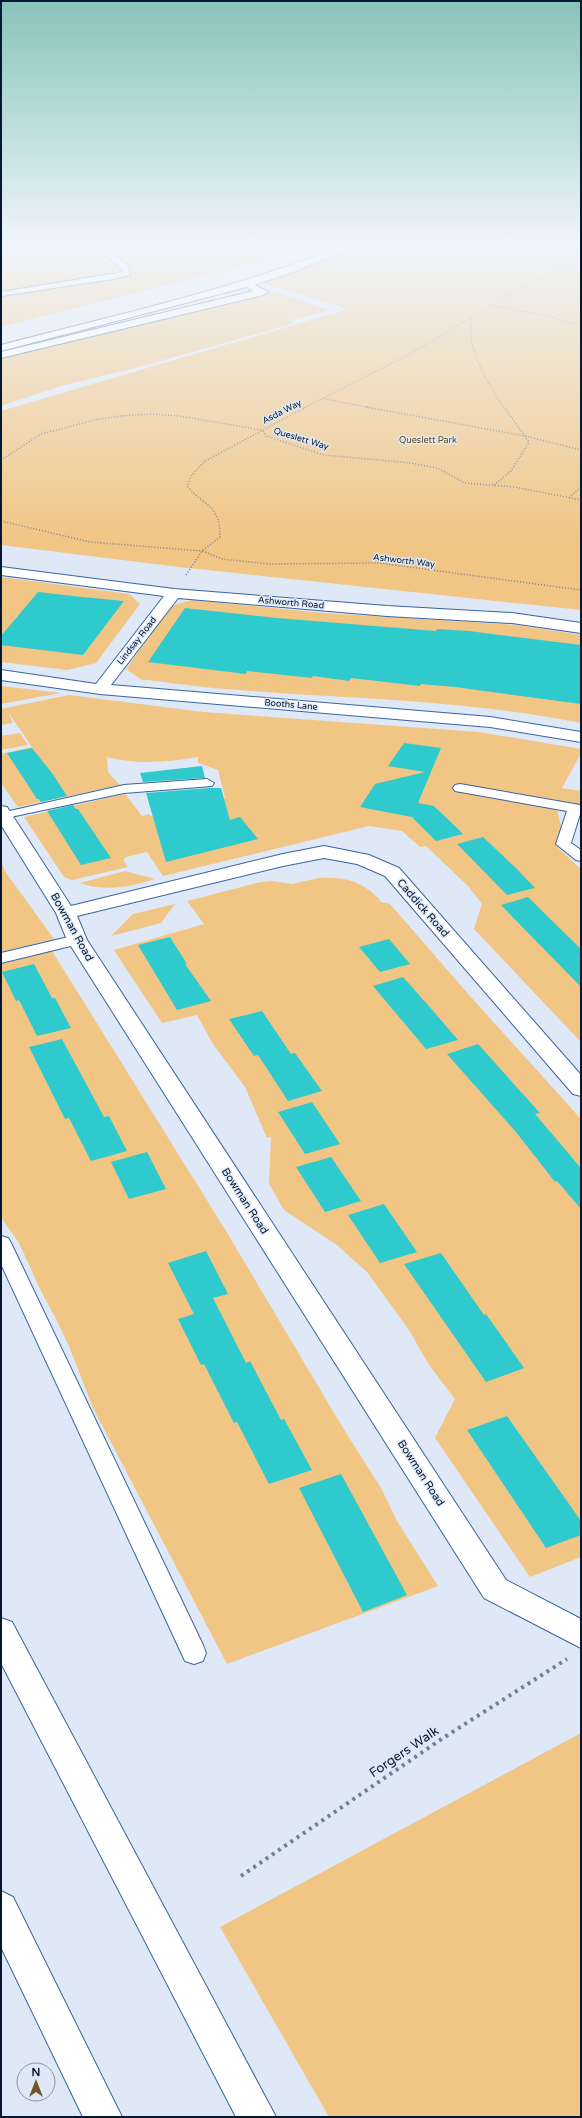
<svg xmlns="http://www.w3.org/2000/svg" width="582" height="2118" font-family="'Varela Round',sans-serif">
  <style>
    .green { fill: #f1c584 }
    .building { fill: #2fcacd }
    .lines { fill: none; stroke-linecap: round; stroke-linejoin: round }
    .service-casing { stroke: #3864a0; stroke-width: 2 }
    .minor-casing { stroke: #3864a0; stroke-width: 2 }
    .trunk-casing { stroke: #3864a0; stroke-width: 2 }
    .motorway-casing { stroke: #3864a0; stroke-width: 2 }
    .path-far2 { stroke: #728093; stroke-width: 1; stroke-dasharray: 1 1.5; stroke-linecap: butt }
    .path-far1 { stroke: #728093; stroke-width: 1.5; stroke-dasharray: 1 2; stroke-linecap: butt }
    .path { stroke: #728093; stroke-width: 4; stroke-dasharray: 3 4.5; stroke-linecap: butt }
    .service { fill: #fff; fill-rule: evenodd }
    .minor { fill: #fff; fill-rule: evenodd }
    .trunk { fill: #fff; fill-rule: evenodd }
    .motorway { fill: #fff; fill-rule: evenodd }
    .labels { text-anchor: middle; dominant-baseline: central; stroke-width: 3; stroke-linejoin: round; paint-order: stroke }
    .far-street-label { font-size: 9px; fill: #061830; stroke: #dee8f6 }
    .far-park-label { font-size: 9px; fill: #644719; stroke: #dee8f6 }
    .street-label { font-size: 11px; fill: #061830; stroke: #dee8f6 }
    .near-street-label { font-size: 13px; fill: #061830; stroke: #dee8f6 }
  </style>
  <rect width="100%" height="100%" fill="#dee8f6"/>
  <path class="green" d="M 1,246 L 314,246 L 304,250 L 1,327 Z
    M 366,246 L 416,246 L 475,254 L 491,246 L 581,246 L 581,610 L 179,567 L 1,545 L 1,411 L 348,309 L 263,283 Z
    M 274,292 L 329,310 L 290,321 L 293,323 L 282,327 L 128,370 L 64,385 L 1,406 L 1,358 L 172,315 L 176,317 Z
    M 1,577 L 129,594 L 140,604 L 96,663 L 67,670 L 1,662 Z
    M 192,600 L 324,613 L 517,625 L 581,635 L 581,723 C 468,700 353,699 238,690 C 208,688 178,684 148,680 L 142,680 L 126,669 L 171,606 Z
    M 1,686 L 61,693 L 1,704 Z
    M 69,695 L 203,712 L 479,732 L 581,749 L 581,753 L 562,788 L 581,791 L 580,805 L 456,784 L 453,789 L 557,810 L 562,830 L 558,848 L 581,869 L 581,1042 L 474,929 L 482,904 L 469,887 L 426,846 L 420,847 L 402,831 L 369,826 L 163,876 L 147,852 L 126,857 L 123,860 L 128,867 L 72,880 L 64,877 L 24,817 L 125,794 L 142,816 L 149,814 L 151,816 L 225,798 L 218,770 L 198,763 L 198,757 C 168,762 137,765 107,757 L 108,772 L 120,785 L 18,807 L 1,783 L 1,754 L 32,747 L 8,712 L 13,723 L 1,725 L 1,709 Z
    M 20,733 L 28,745 L 1,750 L 1,736 Z
    M 1,863 L 7,874 L 54,939 L 1,952 Z
    M 125,871 L 155,879 C 130,887 106,892 80,883 Z
    M 319,878 C 346,877 362,881 381,901 L 373,900 L 390,904 L 469,995 L 581,1119 L 581,1557 L 530,1577 L 435,1438 L 455,1399 L 429,1365 L 409,1330 L 367,1272 L 337,1245 L 284,1210 L 269,1184 L 271,1137 L 267,1138 L 245,1087 L 213,1044 L 197,1015 L 162,1023 L 114,950 L 204,924 L 187,901 L 261,882 L 272,881 L 292,884 Z
    M 175,904 L 161,923 L 111,936 L 133,914 Z
    M 52,951 L 226,1231 L 343,1428 L 381,1488 L 397,1521 L 438,1586 L 227,1664 L 93,1408 L 69,1346 L 56,1319 L 40,1289 L 19,1243 L 1,1217 L 1,964 Z
    M 581,1733 L 581,2117 L 329,2117 L 220,1927 Z"/>
  <path class="building" d="M 38,592 L 73,596 L 124,601 L 83,655 L 1,645 L 1,636 Z
    M 185,608 L 277,618 L 436,631 L 437,629 L 469,631 L 581,645 L 581,704 L 455,687 L 421,684 L 420,686 L 351,678 L 349,681 L 313,676 L 312,678 L 247,671 L 246,674 L 148,662 Z
    M 404,743 L 441,748 L 418,803 L 434,806 L 463,834 L 436,841 L 412,817 L 360,807 L 375,784 L 425,772 L 388,766 Z
    M 32,748 L 52,773 L 67,796 L 41,802 L 39,799 L 37,799 L 7,753 Z
    M 202,766 L 205,778 L 143,782 L 140,773 Z
    M 209,788 L 221,788 L 230,820 L 240,817 L 258,839 L 166,862 L 146,793 Z
    M 73,805 L 76,809 L 78,809 L 111,858 L 81,865 L 47,811 Z
    M 483,837 L 517,869 L 535,888 L 507,895 L 457,844 Z
    M 528,897 L 581,949 L 581,987 L 501,905 Z
    M 170,937 L 187,964 L 185,964 L 211,1001 L 177,1010 L 138,945 Z
    M 389,939 L 410,964 L 380,972 L 359,947 Z
    M 34,964 L 52,998 L 55,998 L 71,1028 L 37,1036 L 19,1000 L 16,1001 L 2,972 Z
    M 403,977 L 434,1012 L 458,1040 L 426,1049 L 373,986 Z
    M 262,1011 L 291,1054 L 295,1053 L 322,1091 L 288,1101 L 258,1055 L 254,1056 L 229,1019 Z
    M 62,1039 L 104,1117 L 109,1116 L 127,1151 L 91,1161 L 69,1118 L 65,1119 L 29,1047 Z
    M 478,1044 L 540,1113 L 535,1114 L 581,1168 L 581,1209 L 557,1181 L 555,1182 L 516,1132 L 447,1054 Z
    M 312,1102 L 340,1144 L 305,1154 L 278,1112 Z
    M 147,1152 L 166,1189 L 129,1199 L 111,1162 Z
    M 331,1157 L 361,1201 L 325,1212 L 296,1167 Z
    M 384,1204 L 417,1252 L 380,1263 L 348,1215 Z
    M 206,1251 L 228,1294 L 213,1298 L 246,1363 L 250,1361 L 281,1420 L 284,1419 L 312,1470 L 269,1484 L 237,1422 L 234,1423 L 204,1364 L 201,1365 L 178,1319 L 194,1314 L 168,1263 Z
    M 441,1253 L 484,1315 L 486,1314 L 524,1368 L 486,1382 L 404,1264 Z
    M 507,1416 L 581,1521 L 581,1535 L 546,1548 L 467,1430 Z
    M 341,1474 L 407,1595 L 363,1612 L 299,1488 Z"/>
  <g class="lines">
    <g class="service-casing">
      <path id="service" d="M 95,246 L 102,246 L 129,266 L 130,275 L 113,279 L 1,296 L 1,292 L 123,272 L 122,269 Z
        M 207,779 L 214,783 L 212,786 L 124,793 L 1,819 L 1,813 L 124,785 Z
        M 460,784 L 580,805 L 581,811 L 571,843 L 581,850 L 581,861 L 576,860 L 556,844 L 567,811 L 455,791 L 453,788 L 455,785 Z
        M 77,935 L 83,937 L 85,940 L 83,943 L 1,963 L 1,953 Z
        M 1,1236 L 8,1238 L 11,1243 L 203,1645 L 206,1653 L 203,1661 L 194,1664 L 185,1661 L 1,1264 Z"/>
    </g>
    <g class="minor-casing">
      <path id="minor" d="M 247,281 L 268,292 L 263,295 L 1,358 L 1,352 L 253,291 L 242,284 Z
        M 1,567 L 174,589 L 387,606 L 512,613 L 581,623 L 581,633 L 512,623 L 387,616 L 178,598 L 111,685 L 490,717 L 581,732 L 581,742 L 490,727 L 100,694 L 1,680 L 1,670 L 96,684 L 164,596 L 1,575 Z
        M 1,806 L 7,807 L 71,906 L 283,854 L 324,846 L 369,855 L 399,868 L 581,1075 L 581,1096 L 573,1094 L 385,876 L 357,864 L 324,858 L 283,866 L 77,916 L 87,940 L 506,1580 L 581,1619 L 581,1648 L 484,1598 L 67,940 L 56,913 L 1,825 Z"/>
    </g>
    <g class="trunk-casing">
      <path id="trunk" d="M 342,246 L 355,246 L 296,271 L 251,286 L 1,351 L 1,345 C 116,315 232,290 342,246 Z"/>
    </g>
    <g class="motorway-casing">
      <path id="motorway" d="M 1,1618 L 12,1622 L 276,2117 L 236,2117 L 1,1663 Z
        M 1,1891 L 13,1897 L 122,2117 L 83,2117 L 1,1947 Z"/>
    </g>
    <path class="path-far2" d="M 493,306 L 543,315 L 581,326
      M 470,319 C 471,327 470,336 472,344 C 478,367 491,388 504,408
      M 325,399 L 372,408
      M 304,408 L 408,355 L 535,280 L 581,261"/>
    <path class="path-far1" d="M 366,407 L 525,436 L 581,450
      M 1,460 L 41,434 L 95,420 L 120,416 L 151,414 L 179,416 L 262,430 L 266,436 L 324,455 L 411,463 L 437,468 L 465,483 L 515,487 L 581,500
      M 494,485 L 511,471 L 529,442 L 504,407
      M 569,498 L 581,487
      M 1,521 L 90,542 L 202,551 L 222,559 L 269,564 L 379,563 L 581,590
      M 186,575 L 202,551 L 220,537 C 220,503 205,508 187,486 L 191,476 L 205,461 L 306,407"/>
    <path class="path" d="M 241,1876 L 443,1738 L 567,1659"/>
    <use href="#service" class="service"/>
    <use href="#minor" class="minor"/>
    <use href="#trunk" class="trunk"/>
    <use href="#motorway" class="motorway"/>
  </g>
  <linearGradient id="sky" x2="0" y2="1"><stop stop-color="#87c4bb"/><stop offset="0.45" stop-color="#f0f5fb"/><stop offset="1" stop-color="#f0f5fb" stop-opacity="0"/></linearGradient>
  <rect width="582" height="542" fill="url(#sky)"/>
  <g class="labels">
    <g class="far-street-label">
      <text transform="translate(282 412) rotate(-27)">Asda Way</text>
      <text transform="translate(301 439) rotate(17)">Queslett Way</text>
      <text transform="translate(404 561) rotate(7)">Ashworth Way</text>
      <text transform="translate(291 603) rotate(5)">Ashworth Road</text>
      <text transform="translate(137 641) rotate(-52)">Lindsay Road</text>
      <text transform="translate(291 705) rotate(5)">Booths Lane</text>
    </g>
    <g class="far-park-label">
      <text x="428" y="440">Queslett Park</text>
    </g>
    <g class="street-label">
      <text transform="translate(423 908) rotate(49)">Caddick Road</text>
      <text transform="translate(72 927) rotate(61)">Bowman Road</text>
      <text transform="translate(245 1201) rotate(57)">Bowman Road</text>
      <text transform="translate(421 1473) rotate(57)">Bowman Road</text>
    </g>
    <g class="near-street-label">
      <text transform="translate(404 1752) rotate(-34)">Forgers Walk</text>
    </g>
  </g>
  <rect width="582" height="2118" fill="none" stroke="#061830" stroke-width="4"/>
  <g transform="translate(36 2082)"><circle r="19" fill="#dee8f6" stroke="#8895a7"/>
  <path d="M0-3L7 15L0 10L-7 15Z" fill="#715528"/>
  <text y="-6" font-size="11" font-weight="bold" text-anchor="middle" fill="#061830">N</text>
  </g>
</svg>
